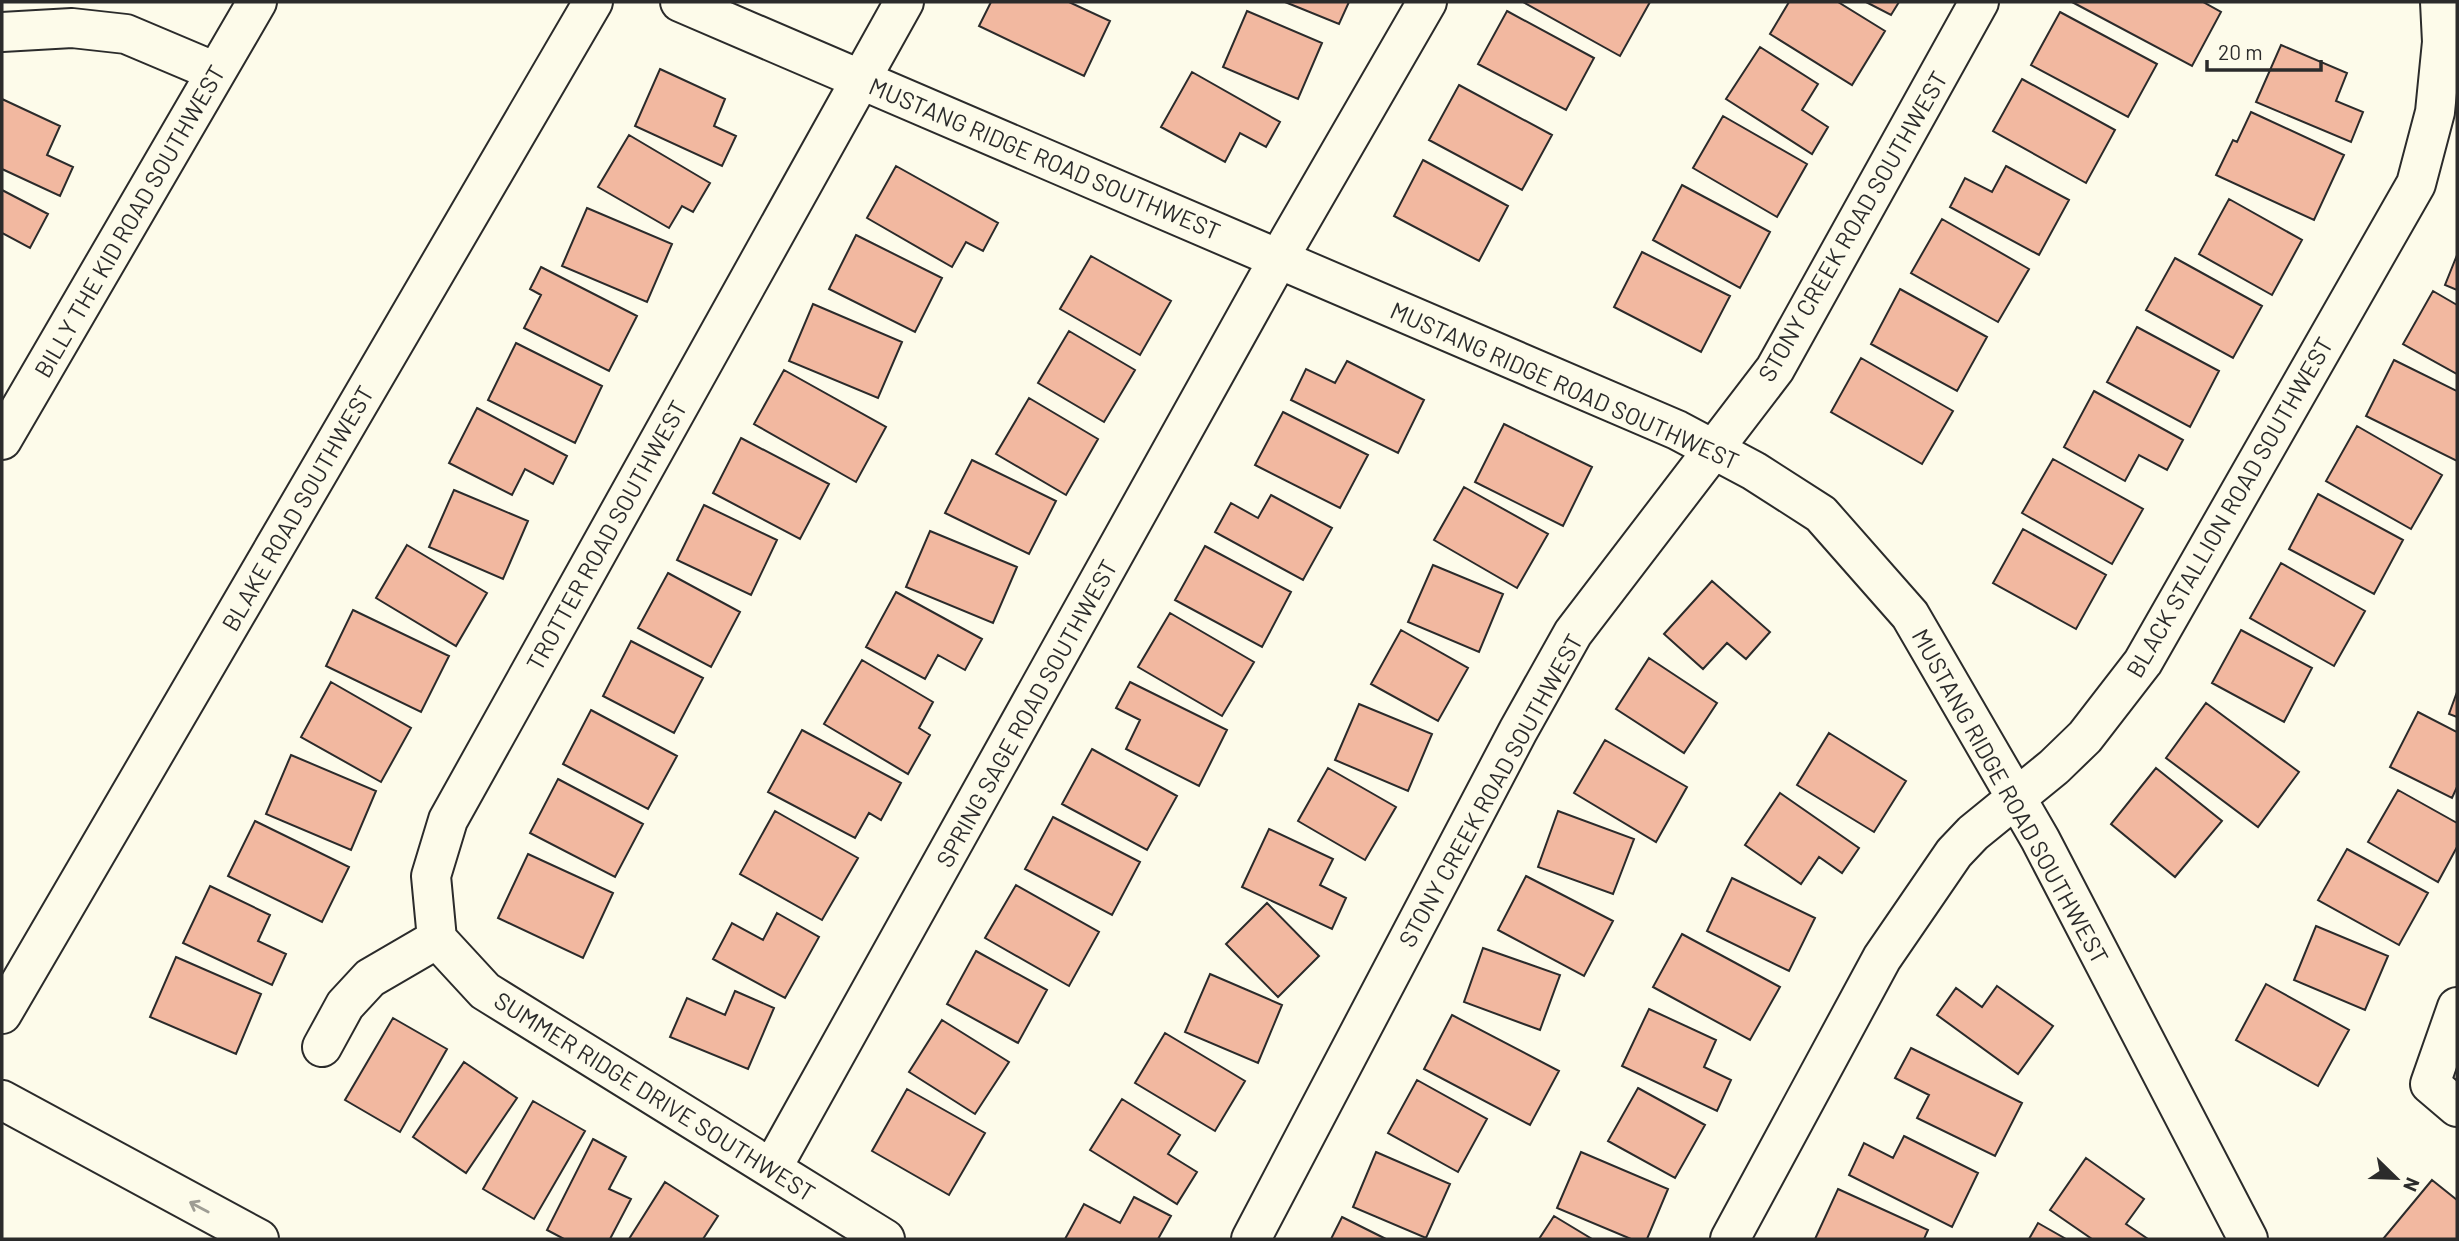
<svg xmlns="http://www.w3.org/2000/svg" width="2459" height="1241" font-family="Barlow,sans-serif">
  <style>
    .building { fill: #f2b8a0; stroke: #2b2b2b; stroke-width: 2 }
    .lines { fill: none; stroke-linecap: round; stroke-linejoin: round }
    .minor-casing { stroke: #2b2b2b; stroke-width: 42 }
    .major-casing { stroke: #2b2b2b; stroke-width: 42 }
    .minor { stroke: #fdfbea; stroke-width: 38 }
    .major { stroke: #fdfbea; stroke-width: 38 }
    .oneway { stroke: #9e9d94 }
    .labels { text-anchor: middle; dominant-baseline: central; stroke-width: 5; stroke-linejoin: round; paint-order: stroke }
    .street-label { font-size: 24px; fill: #2b2b2b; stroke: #fdfbea }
  </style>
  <rect width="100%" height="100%" fill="#fdfbea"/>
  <path class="building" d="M 991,2 L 1069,2 L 1110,21 L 1084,76 L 979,26 Z
    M 1285,2 L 1349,2 L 1339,24 Z
    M 1523,2 L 1650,2 L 1620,56 Z
    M 1789,2 L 1838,2 L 1885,31 L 1852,85 L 1770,34 Z
    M 1866,2 L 1899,2 L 1891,15 Z
    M 2072,2 L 2203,2 L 2221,12 L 2192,66 Z
    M 1247,11 L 1322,43 L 1298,99 L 1223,67 Z
    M 1507,11 L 1594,58 L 1566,110 L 1478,64 Z
    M 2060,12 L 2157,64 L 2128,117 L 2031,65 Z
    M 2281,45 L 2347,73 L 2336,101 L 2363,112 L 2351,142 L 2256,102 Z
    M 1760,47 L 1818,84 L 1802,110 L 1828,127 L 1812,154 L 1726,99 Z
    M 660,69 L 725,99 L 714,126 L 736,136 L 722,166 L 635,126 Z
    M 1192,72 L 1280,122 L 1266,147 L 1240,133 L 1225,162 L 1161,127 Z
    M 2022,79 L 2115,130 L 2086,183 L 1993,131 Z
    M 1459,85 L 1552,135 L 1522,190 L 1429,140 Z
    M 2,99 L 60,126 L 47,155 L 73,167 L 60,196 L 2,169 Z
    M 2251,112 L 2344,155 L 2314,220 L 2216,175 L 2233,140 L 2237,142 Z
    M 1723,116 L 1807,164 L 1777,217 L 1693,168 Z
    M 629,135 L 710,183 L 693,212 L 682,206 L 669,228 L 598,187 Z
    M 1423,160 L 1508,206 L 1479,261 L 1394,216 Z
    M 896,166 L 998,223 L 983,251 L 966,242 L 952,267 L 867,218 Z
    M 2006,166 L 2069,200 L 2039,255 L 1950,207 L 1965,178 L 1992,192 Z
    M 1682,185 L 1770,232 L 1740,288 L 1653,240 Z
    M 2,190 L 48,214 L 30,248 L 2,233 Z
    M 2229,199 L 2302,240 L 2272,295 L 2199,254 Z
    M 587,208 L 672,244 L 647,302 L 562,266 Z
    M 1942,219 L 2029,269 L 1998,322 L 1911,273 Z
    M 856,235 L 942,278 L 915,332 L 829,289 Z
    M 1642,252 L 1730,296 L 1701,352 L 1614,307 Z
    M 2457,255 L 2457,290 L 2445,285 Z
    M 1091,256 L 1171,301 L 1140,355 L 1060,309 Z
    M 2175,258 L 2262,306 L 2233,358 L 2146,310 Z
    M 541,267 L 637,316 L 609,371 L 524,328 L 541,295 L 530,289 Z
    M 1900,289 L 1987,337 L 1957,391 L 1871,344 Z
    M 2433,291 L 2457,305 L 2457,374 L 2403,344 Z
    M 813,304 L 902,342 L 878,398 L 789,361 Z
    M 2137,327 L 2219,371 L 2190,427 L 2107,382 Z
    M 1069,331 L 1135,370 L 1104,422 L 1038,383 Z
    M 516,343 L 602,386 L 575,443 L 488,400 Z
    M 1861,358 L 1953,411 L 1922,464 L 1831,412 Z
    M 2394,360 L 2457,391 L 2457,461 L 2366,416 Z
    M 1347,361 L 1424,400 L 1398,453 L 1291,400 L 1306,369 L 1335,383 Z
    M 784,370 L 886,427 L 856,482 L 754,424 Z
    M 2094,391 L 2183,440 L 2167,470 L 2139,455 L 2125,481 L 2064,447 Z
    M 1029,398 L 1098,439 L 1066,495 L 996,454 Z
    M 477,408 L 567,456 L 553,484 L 525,469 L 512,495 L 449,463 Z
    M 1283,412 L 1368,455 L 1340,508 L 1255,465 Z
    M 1504,424 L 1592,467 L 1563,526 L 1475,482 Z
    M 2357,426 L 2442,475 L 2411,529 L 2326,481 Z
    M 741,438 L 829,484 L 800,539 L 713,493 Z
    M 2053,459 L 2143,509 L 2112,564 L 2022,513 Z
    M 972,460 L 1056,501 L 1029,554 L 945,513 Z
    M 1464,487 L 1548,534 L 1517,588 L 1434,540 Z
    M 454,490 L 528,521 L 503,579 L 429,547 Z
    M 2318,494 L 2403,540 L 2374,594 L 2289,549 Z
    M 1271,495 L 1332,528 L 1303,580 L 1215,532 L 1231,503 L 1258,518 Z
    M 704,505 L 777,540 L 751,595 L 677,560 Z
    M 2023,529 L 2106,575 L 2076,629 L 1993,583 Z
    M 930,531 L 1017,567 L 993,623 L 906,587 Z
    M 407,545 L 487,593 L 456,646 L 376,598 Z
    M 1205,546 L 1291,592 L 1262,647 L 1175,600 Z
    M 2281,563 L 2365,611 L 2334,666 L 2250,618 Z
    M 1433,565 L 1503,594 L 1479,652 L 1408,622 Z
    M 668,573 L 740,612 L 711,667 L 638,628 Z
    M 1712,581 L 1770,632 L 1746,659 L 1727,643 L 1703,669 L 1664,634 Z
    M 896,592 L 982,639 L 965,670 L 938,655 L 925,679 L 866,647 Z
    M 353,610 L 449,656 L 421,712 L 326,666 Z
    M 1170,613 L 1254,662 L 1222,716 L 1138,667 Z
    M 1401,630 L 1468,668 L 1438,721 L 1371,684 Z
    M 2241,630 L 2312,668 L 2284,722 L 2212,683 Z
    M 631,641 L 703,678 L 674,733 L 603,696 Z
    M 1649,658 L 1717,703 L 1684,753 L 1616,709 Z
    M 862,660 L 933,702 L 919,728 L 930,735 L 908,774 L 824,724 Z
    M 331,682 L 411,728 L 381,782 L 301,737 Z
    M 1130,682 L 1227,730 L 1199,786 L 1126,749 L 1140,720 L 1116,708 Z
    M 2457,692 L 2457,717 L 2449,714 Z
    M 2206,703 L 2299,772 L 2258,827 L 2166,758 Z
    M 1359,704 L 1432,734 L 1408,791 L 1335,760 Z
    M 591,710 L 677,756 L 648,809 L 563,764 Z
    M 2418,712 L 2457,732 L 2457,787 L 2452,798 L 2390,767 Z
    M 802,730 L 901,783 L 881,820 L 869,813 L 855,838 L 768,792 Z
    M 1829,733 L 1906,781 L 1874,832 L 1797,785 Z
    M 1605,740 L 1687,787 L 1656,842 L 1574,793 Z
    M 1092,749 L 1177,796 L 1147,850 L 1062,804 Z
    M 291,755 L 376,791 L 351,850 L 266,814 Z
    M 1328,768 L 1396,807 L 1365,860 L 1298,821 Z
    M 2156,768 L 2222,821 L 2175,877 L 2111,824 Z
    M 558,779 L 643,824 L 615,877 L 530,833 Z
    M 2398,790 L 2457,823 L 2457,847 L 2438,882 L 2368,842 Z
    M 1780,793 L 1859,848 L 1842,873 L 1819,857 L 1801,884 L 1745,845 Z
    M 775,811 L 858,858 L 822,920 L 740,874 Z
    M 1558,811 L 1634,839 L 1613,894 L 1538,867 Z
    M 1053,817 L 1140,862 L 1112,915 L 1025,869 Z
    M 255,821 L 349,867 L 322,922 L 228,876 Z
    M 1269,829 L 1333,859 L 1320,885 L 1346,898 L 1332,929 L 1242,887 Z
    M 2347,849 L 2428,893 L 2399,945 L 2318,900 Z
    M 528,854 L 613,893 L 583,958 L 498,918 Z
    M 1526,876 L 1613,921 L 1584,976 L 1498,930 Z
    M 1732,878 L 1815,918 L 1789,971 L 1707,931 Z
    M 1016,885 L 1099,932 L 1069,986 L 985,938 Z
    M 210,886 L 270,915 L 258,941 L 286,954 L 272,985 L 183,943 Z
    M 1267,903 L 1319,956 L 1278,997 L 1226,944 Z
    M 777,913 L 819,937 L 785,998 L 713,959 L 732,923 L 763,940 Z
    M 2316,926 L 2388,956 L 2365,1010 L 2294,980 Z
    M 1682,934 L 1780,987 L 1750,1040 L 1653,987 Z
    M 1483,948 L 1560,975 L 1540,1030 L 1464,1002 Z
    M 976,951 L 1047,990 L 1018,1043 L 947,1004 Z
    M 176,957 L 261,994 L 236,1054 L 150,1017 Z
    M 1210,974 L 1282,1005 L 1258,1063 L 1185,1032 Z
    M 2266,984 L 2349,1030 L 2318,1086 L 2236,1040 Z
    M 1997,986 L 2053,1026 L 2018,1074 L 1937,1015 L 1956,988 L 1982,1007 Z
    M 735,991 L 774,1008 L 748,1069 L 670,1037 L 687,998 L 725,1015 Z
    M 1649,1009 L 1716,1040 L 1704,1067 L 1731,1080 L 1717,1111 L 1622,1066 Z
    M 1452,1015 L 1559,1071 L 1530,1125 L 1424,1069 Z
    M 393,1018 L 447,1049 L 400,1132 L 345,1100 Z
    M 942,1020 L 1009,1062 L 975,1114 L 909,1072 Z
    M 1165,1033 L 1245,1081 L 1215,1131 L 1135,1083 Z
    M 1911,1048 L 2022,1103 L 1995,1156 L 1917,1118 L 1929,1095 L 1895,1078 Z
    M 464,1062 L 517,1098 L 466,1173 L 413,1137 Z
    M 1417,1080 L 1487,1119 L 1458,1172 L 1388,1133 Z
    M 1638,1088 L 1705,1125 L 1675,1178 L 1608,1141 Z
    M 907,1089 L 985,1133 L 949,1195 L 872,1151 Z
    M 1122,1099 L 1180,1135 L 1168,1154 L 1197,1172 L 1177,1204 L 1090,1150 Z
    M 533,1101 L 585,1131 L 534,1219 L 483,1189 Z
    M 1904,1136 L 1978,1173 L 1952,1227 L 1849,1175 L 1864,1143 L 1893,1158 Z
    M 593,1139 L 626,1157 L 609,1189 L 631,1199 L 610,1239 L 564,1239 L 547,1230 Z
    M 1376,1152 L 1450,1184 L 1426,1238 L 1353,1207 Z
    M 1581,1152 L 1668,1189 L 1647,1239 L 1631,1239 L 1557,1208 Z
    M 2086,1158 L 2144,1199 L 2126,1224 L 2148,1239 L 2092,1239 L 2050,1210 Z
    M 2432,1180 L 2457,1200 L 2457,1239 L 2383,1239 Z
    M 665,1182 L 718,1216 L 703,1239 L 629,1239 Z
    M 1838,1189 L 1928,1230 L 1924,1239 L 1815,1239 Z
    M 1134,1197 L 1171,1216 L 1158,1239 L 1065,1239 L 1084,1204 L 1120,1223 Z
    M 1554,1216 L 1592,1239 L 1539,1239 Z
    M 1342,1217 L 1386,1239 L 1331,1239 Z
    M 2038,1223 L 2066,1239 L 2029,1239 Z"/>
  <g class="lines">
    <g class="minor-casing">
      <path id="minor" d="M 680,2 L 1677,430 L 1754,471 L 1821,514 L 1910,615 L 2040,839 L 2248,1239
        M 2,32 L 72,28 L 126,34 L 216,72
        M 2,440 L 257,2
        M 437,939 L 485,991 L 885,1239
        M 2457,1007 L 2430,1084 L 2457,1107
        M 2,1014 L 593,2
        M 322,1047 L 345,1005 L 370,978 L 437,939 L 431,876 L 448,820 L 904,2
        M 772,1168 L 1279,258 L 1427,2
        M 1251,1239 L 1518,731 L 1573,633 L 1775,369 L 1979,2
        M 1730,1239 L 1882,958 L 1954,853 L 1973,833 L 2054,767 L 2085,737 L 2143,662 L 2416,184 L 2435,112 L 2442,42 L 2440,2"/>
    </g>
    <g class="major-casing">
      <path id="major" d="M 2,1100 L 259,1239"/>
    </g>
    <use href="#minor" class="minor"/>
    <use href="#major" class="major"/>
  </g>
  <defs><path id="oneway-shaft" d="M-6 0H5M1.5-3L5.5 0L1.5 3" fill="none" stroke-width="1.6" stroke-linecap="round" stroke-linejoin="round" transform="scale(1.75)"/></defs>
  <use class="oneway" href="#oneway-shaft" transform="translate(199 1207) rotate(-152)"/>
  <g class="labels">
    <g class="street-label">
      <text transform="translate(1045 158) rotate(23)">MUSTANG RIDGE ROAD SOUTHWEST</text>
      <text transform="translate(129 221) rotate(-60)">BILLY THE KID ROAD SOUTHWEST</text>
      <text transform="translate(1852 226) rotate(-60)">STONY CREEK ROAD SOUTHWEST</text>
      <text transform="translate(1565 385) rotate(24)">MUSTANG RIDGE ROAD SOUTHWEST</text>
      <text transform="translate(2229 507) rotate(-60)">BLACK STALLION ROAD SOUTHWEST</text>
      <text transform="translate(297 508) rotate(-60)">BLAKE ROAD SOUTHWEST</text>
      <text transform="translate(606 535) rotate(-61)">TROTTER ROAD SOUTHWEST</text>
      <text transform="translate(1026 713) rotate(-61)">SPRING SAGE ROAD SOUTHWEST</text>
      <text transform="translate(1490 790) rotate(-61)">STONY CREEK ROAD SOUTHWEST</text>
      <text transform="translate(2011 796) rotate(61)">MUSTANG RIDGE ROAD SOUTHWEST</text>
      <text transform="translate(655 1096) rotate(32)">SUMMER RIDGE DRIVE SOUTHWEST</text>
    </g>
  </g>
  <rect width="2459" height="1241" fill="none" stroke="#2b2b2b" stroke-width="7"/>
  <g transform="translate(2396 1178) rotate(113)" stroke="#fdfbea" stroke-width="5" paint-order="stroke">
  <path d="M0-5L12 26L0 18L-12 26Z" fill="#2b2b2b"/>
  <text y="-10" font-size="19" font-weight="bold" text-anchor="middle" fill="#2b2b2b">N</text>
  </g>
  <path d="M2207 60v10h114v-10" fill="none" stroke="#2b2b2b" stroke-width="3.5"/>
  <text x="2218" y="60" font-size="21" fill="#2b2b2b" stroke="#fdfbea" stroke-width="5" paint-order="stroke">20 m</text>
</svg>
